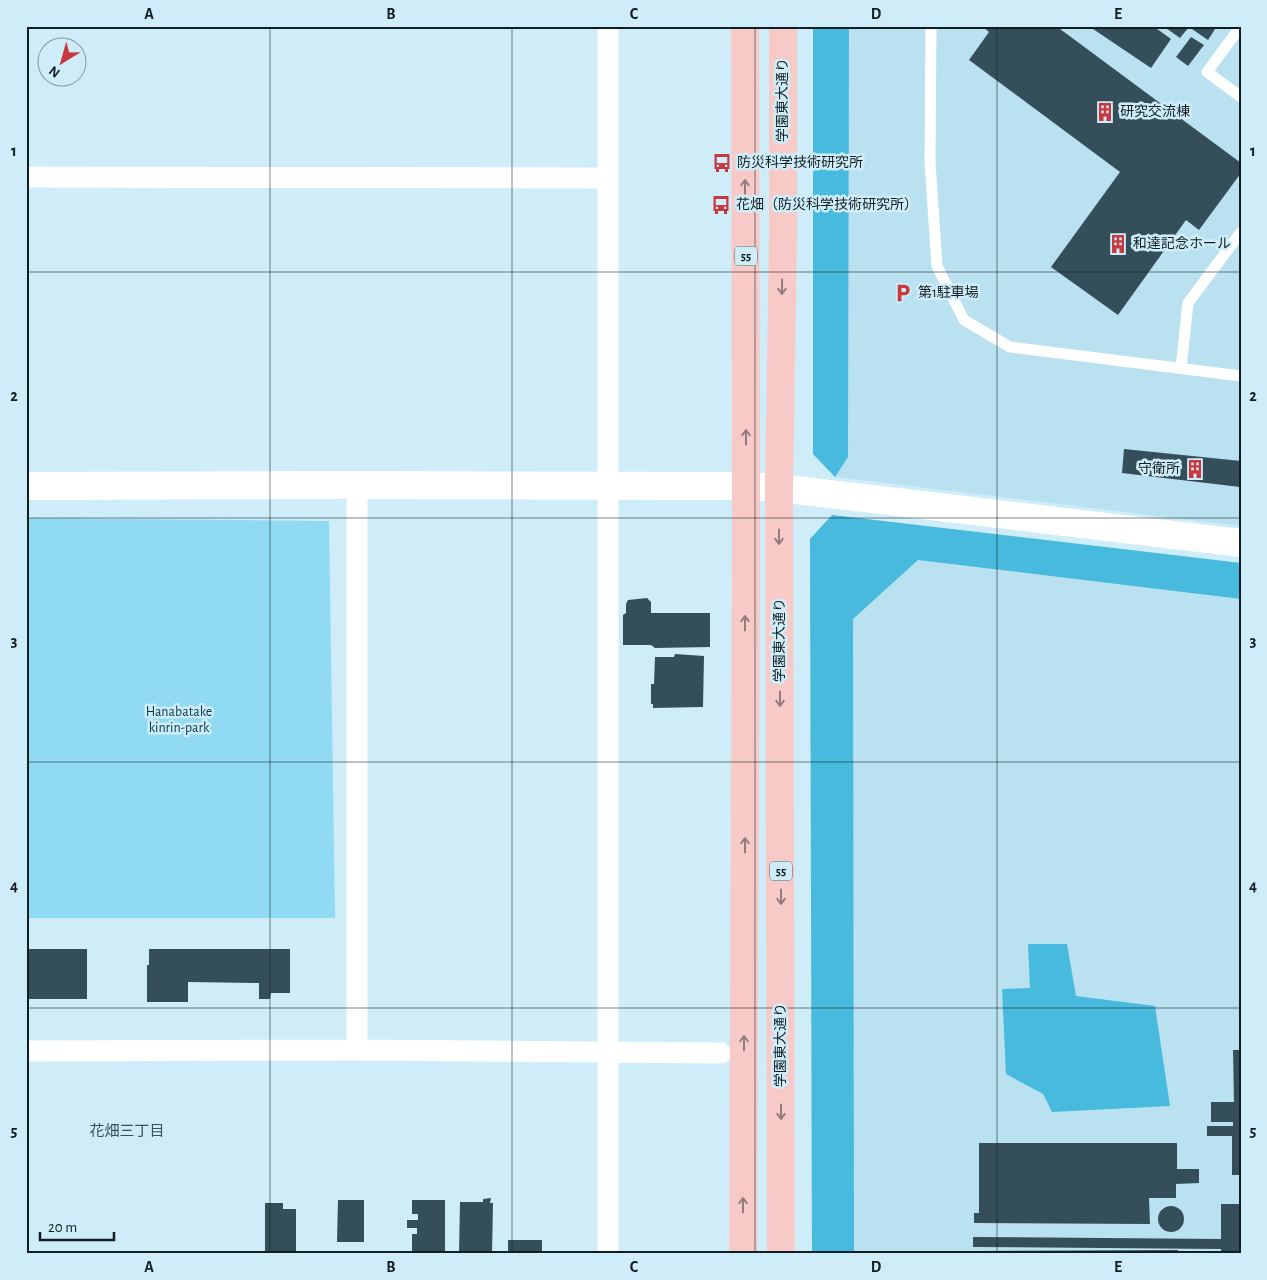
<svg xmlns="http://www.w3.org/2000/svg" width="1267" height="1280" font-family="'Alegreya Sans','Noto Sans JP',sans-serif">
  <style>
    .built { fill: #bae1f0 }
    .green { fill: #91daf4 }
    .forest { fill: #48badd }
    .building { fill: #344f59 }
    .lines { fill: none; stroke-linecap: round; stroke-linejoin: round }
    .service { stroke: #fff; stroke-width: 11 }
    .minor { stroke: #fff; stroke-width: 21 }
    .tertiary { stroke: #fff; stroke-width: 28 }
    .primary { stroke: #f8cac7; stroke-width: 28 }
    .oneway { stroke: #917d7d }
    .grid { fill: none; stroke: #131e22; stroke-width: 1; stroke-opacity: 0.55 }
    .labels { text-anchor: middle; dominant-baseline: central; stroke-width: 5; stroke-linejoin: round; paint-order: stroke }
    .shield { fill: #ceedf9; stroke: #4b5c62; stroke-width: 1 }
    .shield-label { font-size: 12px; font-weight: bold; fill: #131e22 }
    .street-label { font-size: 14px; fill: #131e22; stroke: #ceedf9 }
    .poi-label { font-size: 14px; fill: #131e22; stroke: #ceedf9; text-anchor: start }
    .park-label { font-size: 14px; fill: #043948; stroke: #ceedf9 }
    .neighbourhood-label { font-size: 15px; fill: #35505a; stroke: #ceedf9 }
    .neatline { fill: none; stroke: #131e22; stroke-width: 2 }
    .grid-label { font-size: 16px; text-anchor: middle; font-weight: bold; fill: #131e22 }
  </style>
  <rect width="100%" height="100%" fill="#ceedf9"/>
  <path class="built" d="M 813,26 L 1241,26 L 1241,526 L 835,477 L 813,454 Z
    M 832,515 L 1241,563 L 1241,1254 L 812,1254 L 810,539 Z"/>
  <path class="green" d="M 26,518 L 329,521 L 335,918 L 26,918 Z"/>
  <path class="forest" d="M 813,26 L 849,26 L 848,457 L 835,477 L 813,454 Z
    M 832,515 L 1241,563 L 1241,599 L 918,560 L 853,619 L 854,1254 L 812,1254 L 810,539 Z
    M 1028,944 L 1067,944 L 1076,996 L 1155,1006 L 1170,1106 L 1052,1112 L 1043,1094 L 1006,1074 L 1002,989 L 1030,988 Z"/>
  <path class="building" d="M 982,26 L 1056,26 L 1241,163 L 1241,173 L 1199,230 L 1186,220 L 1118,315 L 1051,267 L 1120,172 L 969,60 L 989,32 Z
    M 1095,26 L 1153,26 L 1171,39 L 1151,68 L 1093,29 Z
    M 1163,26 L 1217,26 L 1208,40 L 1189,27 L 1180,38 Z
    M 1191,37 L 1204,45 L 1188,66 L 1176,57 Z
    M 1124,449 L 1241,461 L 1240,487 L 1122,473 Z
    M 647,598 L 651,602 L 651,613 L 710,613 L 710,647 L 655,648 L 651,645 L 623,645 L 623,615 L 626,613 L 626,604 L 628,600 Z
    M 675,654 L 704,656 L 703,707 L 653,708 L 653,704 L 651,704 L 651,684 L 654,684 L 655,657 L 674,657 Z
    M 1239,754 L 1241,754 L 1241,788 L 1239,788 Z
    M 26,949 L 87,949 L 87,999 L 26,999 Z
    M 149,949 L 290,949 L 290,993 L 271,993 L 270,999 L 259,999 L 259,983 L 188,982 L 188,1002 L 147,1002 L 147,965 L 149,965 Z
    M 1233,1050 L 1241,1050 L 1241,1175 L 1232,1175 L 1232,1136 L 1207,1136 L 1207,1126 L 1233,1126 L 1233,1122 L 1211,1122 L 1211,1102 L 1234,1102 Z
    M 979,1143 L 1177,1143 L 1177,1169 L 1199,1169 L 1199,1183 L 1176,1184 L 1176,1198 L 1149,1198 L 1150,1224 L 974,1223 L 974,1213 L 979,1213 Z
    M 491,1198 L 490,1203 L 493,1203 L 492,1254 L 459,1254 L 460,1202 L 483,1202 L 483,1199 Z
    M 338,1200 L 364,1200 L 364,1242 L 337,1242 Z
    M 412,1200 L 445,1200 L 445,1254 L 412,1254 L 412,1234 L 417,1234 L 417,1228 L 407,1228 L 407,1220 L 418,1220 L 418,1214 L 412,1214 Z
    M 265,1203 L 283,1203 L 283,1209 L 296,1209 L 296,1254 L 265,1254 Z
    M 1221,1204 L 1241,1204 L 1241,1254 L 1221,1254 L 1221,1249 L 973,1247 L 973,1237 L 1221,1239 Z
    M1158 1219a13 13 0 1 1 26 0a13 13 0 1 1-26 0Z
    M 508,1240 L 542,1240 L 542,1254 L 508,1254 Z
    M 1178,1250 L 1178,1254 L 979,1254 L 979,1251 Z"/>
  <g class="lines">
    <path class="service" d="M 931,26 L 930,162 L 937,266 L 964,320 L 1010,347 L 1241,376
      M 1241,26 L 1207,72 L 1241,97
      M 1181,368 L 1188,303 L 1241,232"/>
    <path class="minor" d="M 26,177 L 608,178
      M 357,485 L 357,1050
      M 26,1051 L 357,1050 L 721,1053
      M 608,1254 L 608,26"/>
    <path class="tertiary" d="M 26,486 L 357,485 L 746,486 L 779,488 L 1241,543"/>
    <path class="primary" d="M 743,1254 L 746,529 L 745,26
      M 781,1254 L 779,488 L 783,238 L 783,26"/>
  </g>
  <defs><path id="oneway-shaft" d="M-6 0H5M1.5-3L5.5 0L1.5 3" fill="none" stroke-width="1.6" stroke-linecap="round" stroke-linejoin="round" transform="scale(1.25)"/></defs>
  <g class="oneway">
    <use href="#oneway-shaft" transform="translate(745 187) rotate(-90)"/>
    <use href="#oneway-shaft" transform="translate(782 287) rotate(91)"/>
    <use href="#oneway-shaft" transform="translate(746 437) rotate(-90)"/>
    <use href="#oneway-shaft" transform="translate(779 537) rotate(90)"/>
    <use href="#oneway-shaft" transform="translate(745 623) rotate(-90)"/>
    <use href="#oneway-shaft" transform="translate(780 699) rotate(90)"/>
    <use href="#oneway-shaft" transform="translate(745 845) rotate(-90)"/>
    <use href="#oneway-shaft" transform="translate(781 897) rotate(90)"/>
    <use href="#oneway-shaft" transform="translate(744 1043) rotate(-90)"/>
    <use href="#oneway-shaft" transform="translate(781 1112) rotate(90)"/>
    <use href="#oneway-shaft" transform="translate(743 1205) rotate(-90)"/>
  </g>
  <path class="grid" d="M 270,26 L 270,1254M 512,26 L 512,1254M 755,26 L 755,1254M 997,26 L 997,1254M 26,272 L 1241,272M 26,518 L 1241,518M 26,762 L 1241,762M 26,1008 L 1241,1008"/>
  <defs>
    <g id="building-bare" transform="scale(1.5)"><path d="M-4-6H4V6H1V3H-1V6H-4ZM-2.5-4.3h1.7v1.8h-1.7ZM.8-4.3h1.7v1.8H.8ZM-2.5-1h1.7V.8h-1.7ZM.8-1h1.7V.8H.8Z" fill="#c8383f" stroke="#ceedf9" stroke-width="2.5" paint-order="stroke"/></g>
    <g id="bus-bare" transform="scale(1.5)"><path d="M-5-6H5V4H4V6H2V4H-2V6H-4V4H-5ZM-3.5-4V0h7V-4ZM-3.5 1.2v1.5H-2V1.2ZM2 1.2v1.5H3.5V1.2Z" fill="#c8383f" stroke="#ceedf9" stroke-width="2.5" paint-order="stroke"/></g>
    <g id="parking-bare" transform="scale(1.5)"><path d="M-3.5-5.5H1a3.5 3.5 0 0 1 0 7H-1V5.5H-3.5ZM-1-3.4V-.6H.8a1.4 1.4 0 0 0 0-2.8Z" fill="#c8383f" stroke="#ceedf9" stroke-width="2.5" paint-order="stroke"/></g>
  </defs>
  <g fill-rule="evenodd">
    <use href="#building-bare" x="1105" y="112"/>
    <use href="#bus-bare" x="722" y="163"/>
    <use href="#bus-bare" x="721" y="205"/>
    <use href="#building-bare" x="1118" y="244"/>
    <use href="#parking-bare" x="903" y="293"/>
    <use href="#building-bare" x="1195" y="469"/>
  </g>
  <g class="labels">
    <g class="shield">
      <rect x="735" y="246.5" width="22" height="19" rx="4"/>
      <rect x="770" y="861.5" width="22" height="19" rx="4"/>
    </g>
    <g class="shield-label">
      <text x="746" y="256">55</text>
      <text x="781" y="871">55</text>
    </g>
    <g class="street-label">
      <text transform="translate(783 100) rotate(-90)">学園東大通り</text>
      <text transform="translate(780 640) rotate(-90)">学園東大通り</text>
      <text transform="translate(781 1045) rotate(-90)">学園東大通り</text>
    </g>
    <g class="poi-label">
      <text x="1120" y="112">研究交流棟</text>
      <text x="737" y="163">防災科学技術研究所</text>
      <text x="736" y="205">花畑（防災科学技術研究所）</text>
      <text x="1133" y="244">和達記念ホール</text>
      <text x="918" y="293">第1駐車場</text>
      <text x="1180" y="469" text-anchor="end">守衛所</text>
    </g>
    <g class="park-label">
      <text x="179" y="712">Hanabatake<tspan x="179" dy="16">kinrin-park</tspan></text>
    </g>
    <g class="neighbourhood-label">
      <text x="127" y="1131">花畑三丁目</text>
    </g>
  </g>
  <rect width="1267" height="1280" fill="none" stroke="#ceedf9" stroke-width="55"/>
  <g transform="translate(62 62) rotate(217)"><circle r="24" fill="#ceedf9" stroke="#839aa3"/>
  <path d="M0-4L9 19L0 12L-9 19Z" fill="#c8383f"/>
  <text y="-8" font-size="14" font-weight="bold" text-anchor="middle" fill="#131e22">N</text>
  </g>
  <path d="M40 1232v8h74v-8" fill="none" stroke="#131e22" stroke-width="2.5"/>
  <text x="48" y="1232" font-size="15" fill="#131e22" stroke="#ceedf9" stroke-width="4" paint-order="stroke">20 m</text>
  <rect x="28" y="28" width="1212" height="1224" class="neatline"/>
  <g class="grid-label">
    <text x="149" y="19">A</text>
    <text x="391" y="19">B</text>
    <text x="634" y="19">C</text>
    <text x="876" y="19">D</text>
    <text x="1118" y="19">E</text>
    <text x="14" y="156">1</text>
    <text x="1253" y="156">1</text>
    <text x="14" y="401">2</text>
    <text x="1253" y="401">2</text>
    <text x="14" y="646">3</text>
    <text x="1253" y="646">3</text>
    <text x="14" y="891">4</text>
    <text x="1253" y="891">4</text>
    <text x="14" y="1136">5</text>
    <text x="1253" y="1136">5</text>
    <text x="149" y="1272">A</text>
    <text x="391" y="1272">B</text>
    <text x="634" y="1272">C</text>
    <text x="876" y="1272">D</text>
    <text x="1118" y="1272">E</text>
  </g>
</svg>
